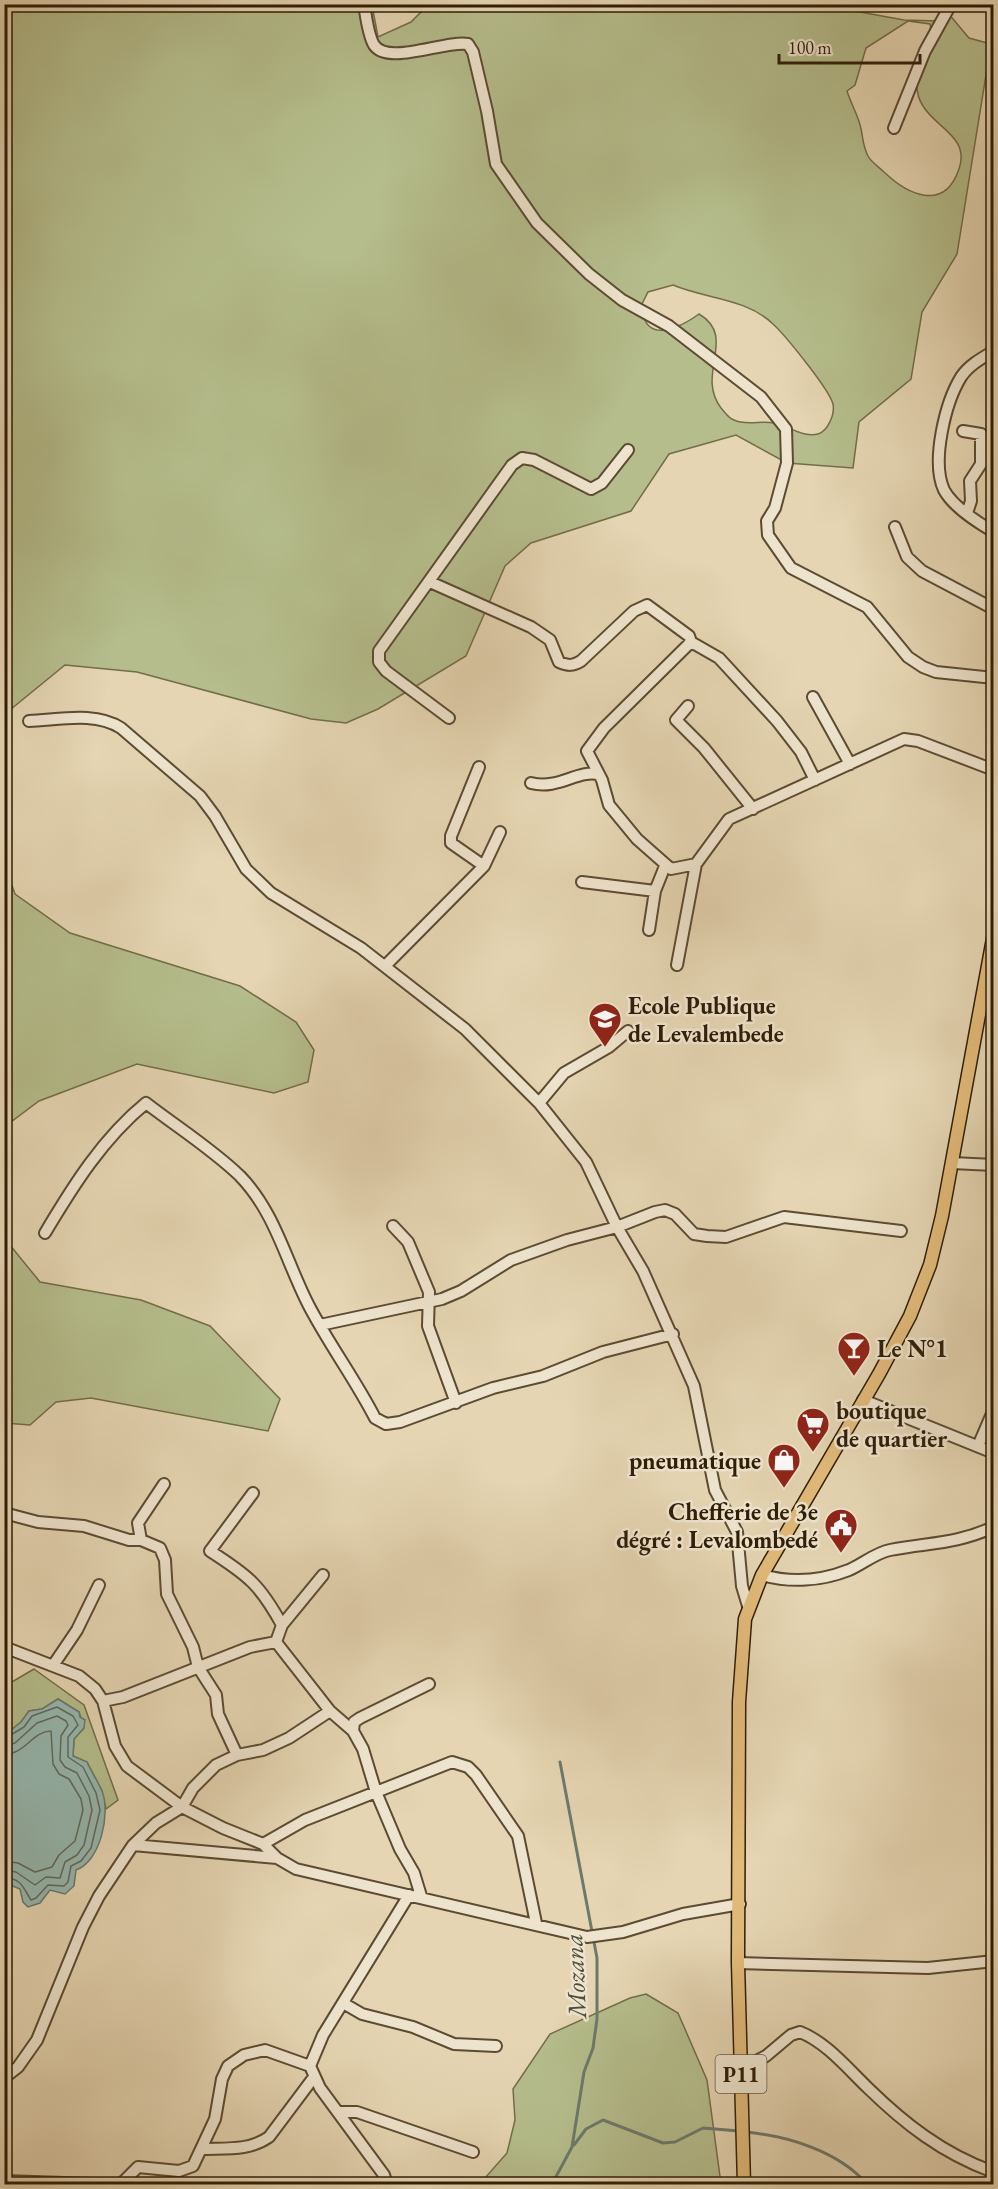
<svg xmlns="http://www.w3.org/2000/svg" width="998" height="2189" font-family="'EB Garamond',serif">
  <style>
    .green { fill: #b5bd8c; stroke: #726d4a; stroke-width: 1.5; fill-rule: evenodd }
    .water { fill: #96b8b0; stroke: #6c7a6c; stroke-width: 1.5 }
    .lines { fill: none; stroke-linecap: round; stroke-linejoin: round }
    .shore { stroke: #626a5c; stroke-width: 1.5 }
    .stream { stroke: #6c7a6c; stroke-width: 3 }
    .minor-casing { stroke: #5c4b32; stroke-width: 14 }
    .major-casing { stroke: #2e1d07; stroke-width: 15 }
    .minor { stroke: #eee4cd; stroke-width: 10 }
    .major { stroke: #e2ba79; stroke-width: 12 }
    .labels { text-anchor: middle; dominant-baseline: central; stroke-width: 5; stroke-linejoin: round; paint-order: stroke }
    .shield { fill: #eee4cd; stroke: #685942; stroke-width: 1.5 }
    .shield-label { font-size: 22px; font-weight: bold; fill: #2e1d07 }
    .poi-label { font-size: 24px; font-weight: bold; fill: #2e1d07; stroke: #eee4cd; text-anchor: start }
    .water-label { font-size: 26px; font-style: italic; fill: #4d4c3a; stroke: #eee4cd }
  </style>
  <rect width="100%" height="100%" fill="#e5d5b2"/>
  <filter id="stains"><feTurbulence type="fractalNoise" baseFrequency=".00333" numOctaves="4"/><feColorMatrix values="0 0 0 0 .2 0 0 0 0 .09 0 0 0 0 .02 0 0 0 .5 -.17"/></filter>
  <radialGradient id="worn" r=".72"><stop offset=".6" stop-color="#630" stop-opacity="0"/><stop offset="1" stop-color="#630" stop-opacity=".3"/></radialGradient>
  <path class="green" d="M 299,4 L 302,11 L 345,7 L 345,5 L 372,5 L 378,37 L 411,22 L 428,5 L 816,4 L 904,20 L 939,21 L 948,13 L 969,38 L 991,44 L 957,254 L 922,312 L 911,379 L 859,422 L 853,468 L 787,463 L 736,435 L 669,454 L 631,511 L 531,543 L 505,566 L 466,656 L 378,709 L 346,723 L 311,719 L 137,672 L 65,665 L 5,714 L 5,5 ZM 908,21 L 930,24 C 936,56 904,76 923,106 C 936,128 970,137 959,169 C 944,213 907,194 884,172 C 879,167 871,162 868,156 C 863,147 863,138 861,129 C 859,117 851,104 847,91 L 855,85 L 866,48 ZM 673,285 C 706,299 746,298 773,324 C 785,335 829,389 833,404 C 835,414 828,431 818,434 C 804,438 788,426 774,423 C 762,420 746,426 734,420 C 728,418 725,412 721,408 C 695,374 738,337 699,314 C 688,322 662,338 649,326 C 645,323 643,314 640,308 L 648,292 Z
    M 5,866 L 15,894 L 70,933 L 240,986 L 296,1022 L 314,1050 L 308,1082 L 274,1093 L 137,1064 L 39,1101 L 11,1122 L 5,1141 Z
    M 5,1239 L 40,1282 L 141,1300 L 210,1326 L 280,1399 L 268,1431 L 91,1398 L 56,1402 L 30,1425 L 5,1423 Z
    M 34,1669 L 84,1705 L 118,1800 L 106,1809 L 102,1791 L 87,1762 L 73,1756 L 74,1739 L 84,1728 L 79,1712 L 58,1699 L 42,1709 L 29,1711 L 21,1722 L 5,1735 L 5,1686 Z
    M 646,1994 L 678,2013 L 707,2080 L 721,2184 L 475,2184 L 485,2178 L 507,2153 L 515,2120 L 513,2089 L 550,2034 L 630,1998 Z"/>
  <path class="water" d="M 58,1699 L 79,1712 L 80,1717 L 85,1720 L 84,1728 L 74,1739 L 73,1756 L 87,1762 C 91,1772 98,1781 102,1791 C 111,1814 100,1862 76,1870 L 74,1886 L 65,1894 L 50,1890 L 40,1903 L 28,1907 L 23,1902 L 20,1889 L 5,1883 L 5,1735 L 21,1722 L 29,1711 L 42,1709 Z"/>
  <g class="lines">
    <path class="shore" d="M 4,1739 L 24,1727 L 32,1716 L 57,1707 L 73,1716 L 78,1725 L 68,1737 L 68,1757 L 83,1767 L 96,1793 L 100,1810 L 91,1848 L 81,1861 L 71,1866 L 68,1882 L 64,1886 L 48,1885 L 36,1898 L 31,1900 C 23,1888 22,1878 4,1878
      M 4,1746 L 15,1743 L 37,1723 L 57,1716 L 66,1721 L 68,1725 L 61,1736 L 60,1760 L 65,1767 L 77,1773 L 89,1796 L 92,1810 L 84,1845 L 77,1855 L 65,1862 L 60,1878 L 46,1877 L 35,1885 L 16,1872 L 4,1870
      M 4,1755 C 25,1754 33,1731 51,1731 L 53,1764 L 59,1774 L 69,1779 L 81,1799 L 83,1810 L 75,1841 L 59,1855 L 52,1867 L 35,1872 L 18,1863 L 4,1861"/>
    <path class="stream" d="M 745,2132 C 788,2136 838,2151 867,2184
      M 574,2145 L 586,2129 L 603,2120 L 663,2143 L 675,2142 L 703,2128 L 739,2131
      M 552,2184 L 572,2147 L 584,2072 L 593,2048 L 597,2019 L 597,1958 L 560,1762"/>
    <g class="minor-casing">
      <path id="minor" d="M 364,4 C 366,16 368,35 374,45 C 388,66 445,40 468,44 L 473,52 L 487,111 L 496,164 L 537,223 L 589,274 L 622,300 L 669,326 L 761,397 L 786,429 L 787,463 L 775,508 L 767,521 L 768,535 L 791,568 L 867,607 L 908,657 L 923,667 L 936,672 L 994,678
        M 894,128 L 925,51 L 951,4
        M 994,351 C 982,358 969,365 961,377 C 945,403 931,462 944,490 C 953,507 977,522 994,532
        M 963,431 L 981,434 L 981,464 L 970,481 L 971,501 L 967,513
        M 895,527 L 907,557 L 922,571 L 994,609
        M 430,582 L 531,627 L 550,640 L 559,662 C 568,666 573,666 581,661 L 634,611 L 647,605 L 689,636 L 691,642 L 719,658 L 777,721 L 801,752 L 815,780
        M 691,642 L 604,728 L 587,751 L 602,780 L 609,805 L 637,839 L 671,869 L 696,864 L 729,819 L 904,739 L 918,741 L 994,770
        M 813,697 L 850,764
        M 688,706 L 676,720 L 704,748 L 753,809
        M 449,718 L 386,671 L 379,662 L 379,651 L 512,465 L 522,458 L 534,460 L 591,489 L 602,483 L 628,450
        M 29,721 C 58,720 95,711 121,728 L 200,796 L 215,816 L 246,869 L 271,893 L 361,948 L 465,1029 L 539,1103 L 586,1162 L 617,1227 L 643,1271 L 694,1386 L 715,1490 L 737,1532 L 742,1586 L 748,1606
        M 479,767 L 451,836 L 451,843 L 484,866
        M 531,783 C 558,790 577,770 598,774
        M 582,882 L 655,891
        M 649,930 L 655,891 L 665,866
        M 677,965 L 696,864
        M 385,966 L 484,866 L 500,832
        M 539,1103 L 564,1073 L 609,1047 L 628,1031
        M 952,1163 L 994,1165
        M 393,1226 L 408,1242 L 429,1292 L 428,1326 L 456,1403
        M 45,1233 C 73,1186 103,1138 146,1103 C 177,1127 212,1149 240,1176 C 275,1212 286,1261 308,1304 C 328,1343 355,1379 375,1418 L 386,1424 L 400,1422 L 493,1388 L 543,1376 L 603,1352 L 673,1334
        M 320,1325 L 442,1299 L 461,1291 L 511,1260 L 567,1240 L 617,1227 L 655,1212 L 665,1210 L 675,1214 L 694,1234 L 707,1236 L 726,1237 L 784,1217 L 901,1231
        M 863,1400 L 994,1453
        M 978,1446 L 994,1409
        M 253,1493 L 210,1551 C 249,1576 260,1585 282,1625
        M 4,1513 L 38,1522 L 84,1526 L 129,1540 L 141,1540 L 160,1548 L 165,1560 L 167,1594 L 193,1647 L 198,1667 L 216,1695 L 218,1714 L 237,1755
        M 141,1540 L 138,1523 L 164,1484
        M 762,1575 C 790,1583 821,1581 849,1570 C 863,1564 875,1553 890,1550 C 931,1542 953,1545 994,1527
        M 276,1642 L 330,1711 L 353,1731 L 363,1749 L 376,1792 L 400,1849 L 414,1873 L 421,1896
        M 276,1642 L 282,1625 L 323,1575
        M 4,1647 L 79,1676 L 95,1689 L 103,1701 L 115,1746 L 127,1766 L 182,1807 L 223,1828 L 263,1844 L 277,1858 L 296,1869 L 587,1937 L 623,1932 L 683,1914 L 740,1904
        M 54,1664 L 77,1630 L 99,1585
        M 103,1701 L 123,1697 L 250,1647 L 276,1642
        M 353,1731 L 354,1722 L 360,1718 L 429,1684
        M 263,1844 L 305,1820 L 452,1762 L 468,1767 L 476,1775 L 518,1836 L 536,1923
        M 133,1845 L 277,1858
        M 738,1963 L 928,1968 L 994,1961
        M 343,2003 L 362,2014 L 413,2027 L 454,2044 L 496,2046
        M 741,2069 L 766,2056 L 791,2035 L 800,2032 C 826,2042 848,2069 868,2088 C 905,2124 942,2153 991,2171
        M 4,2078 L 18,2067 L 37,2040 L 83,1927 L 99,1896 L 133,1845 L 156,1823 L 182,1807 L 193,1788 L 216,1765 L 237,1755 L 263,1750 L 289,1738 L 330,1711
        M 339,2112 L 357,2112 L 473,2152
        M 203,2149 C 226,2148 249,2151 269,2137 L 314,2077
        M 4,2181 L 94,2184
        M 121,2184 L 138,2167 L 179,2171 L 193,2166 L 215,2119 L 222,2079 L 228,2066 L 244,2055 L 265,2050 L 310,2066
        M 387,2184 L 384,2175 L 320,2088 L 310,2066 L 323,2035 L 409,1895"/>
    </g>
    <g class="major-casing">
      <path id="major" d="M 744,2184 L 738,1963 L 739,1702 L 745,1619 L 762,1575 L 879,1374 L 910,1316 L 930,1265 L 942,1216 L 994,933"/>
    </g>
    <use href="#minor" class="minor"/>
    <use href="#major" class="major"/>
  </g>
  <defs>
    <g id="school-pin" transform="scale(1.725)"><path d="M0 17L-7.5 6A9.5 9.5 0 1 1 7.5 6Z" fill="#8f2418" stroke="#eee4cd"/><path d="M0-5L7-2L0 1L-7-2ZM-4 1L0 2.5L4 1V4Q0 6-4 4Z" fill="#fff"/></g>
    <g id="bar-pin" transform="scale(1.725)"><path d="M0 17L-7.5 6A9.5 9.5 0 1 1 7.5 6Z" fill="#8f2418" stroke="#eee4cd"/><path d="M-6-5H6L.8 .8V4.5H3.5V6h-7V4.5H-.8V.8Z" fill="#fff"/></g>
    <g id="supermarket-pin" transform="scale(1.725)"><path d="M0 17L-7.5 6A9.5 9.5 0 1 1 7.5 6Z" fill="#8f2418" stroke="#eee4cd"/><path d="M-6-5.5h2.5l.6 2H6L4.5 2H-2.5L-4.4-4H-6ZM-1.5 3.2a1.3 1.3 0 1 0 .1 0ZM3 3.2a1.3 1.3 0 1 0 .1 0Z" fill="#fff"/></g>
    <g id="shop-pin" transform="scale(1.725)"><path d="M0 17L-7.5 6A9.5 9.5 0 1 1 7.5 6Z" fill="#8f2418" stroke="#eee4cd"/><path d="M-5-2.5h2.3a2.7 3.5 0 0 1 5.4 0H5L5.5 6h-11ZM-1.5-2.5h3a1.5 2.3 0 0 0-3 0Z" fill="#fff"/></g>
    <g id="civic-pin" transform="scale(1.725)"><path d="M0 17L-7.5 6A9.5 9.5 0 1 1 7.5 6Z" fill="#8f2418" stroke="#eee4cd"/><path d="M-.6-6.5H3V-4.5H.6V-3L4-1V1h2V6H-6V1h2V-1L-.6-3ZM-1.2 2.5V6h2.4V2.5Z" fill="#fff"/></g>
  </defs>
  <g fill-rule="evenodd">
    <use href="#school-pin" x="605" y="1019"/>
    <use href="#bar-pin" x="854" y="1348"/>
    <use href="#supermarket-pin" x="813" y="1424"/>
    <use href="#shop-pin" x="784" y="1460"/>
    <use href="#civic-pin" x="841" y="1525"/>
  </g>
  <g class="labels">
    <rect class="shield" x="715.5" y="2055" width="51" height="38" rx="4.5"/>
    <g class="shield-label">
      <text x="741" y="2074">P11</text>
    </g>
    <g class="poi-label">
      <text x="628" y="1005">Ecole Publique<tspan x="628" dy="28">de Levalembede</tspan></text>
      <text x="877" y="1348">Le N°1</text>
      <text x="836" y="1410">boutique<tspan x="836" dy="28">de quartier</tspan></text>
      <text x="761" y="1460" text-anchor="end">pneumatique</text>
      <text x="818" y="1511" text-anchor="end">Chefferie de 3e<tspan x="818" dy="28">dégré : Levalombedé</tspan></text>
    </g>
    <g class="water-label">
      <text transform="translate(575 1976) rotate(-93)">Mozana</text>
    </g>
  </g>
  <rect width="998" height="2189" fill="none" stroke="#e5d5b2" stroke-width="24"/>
  <rect x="6" y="6" width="986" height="2177" fill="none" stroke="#2e1d07" stroke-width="3"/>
  <rect x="12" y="12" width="974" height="2165" fill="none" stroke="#2e1d07" stroke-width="1.5"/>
  <path d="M779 54v9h141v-9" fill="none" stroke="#2e1d07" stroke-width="3"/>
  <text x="788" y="54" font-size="18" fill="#2e1d07" stroke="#eee4cd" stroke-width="4.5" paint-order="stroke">100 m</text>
  <rect width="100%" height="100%" filter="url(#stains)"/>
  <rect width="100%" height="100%" fill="url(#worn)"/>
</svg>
